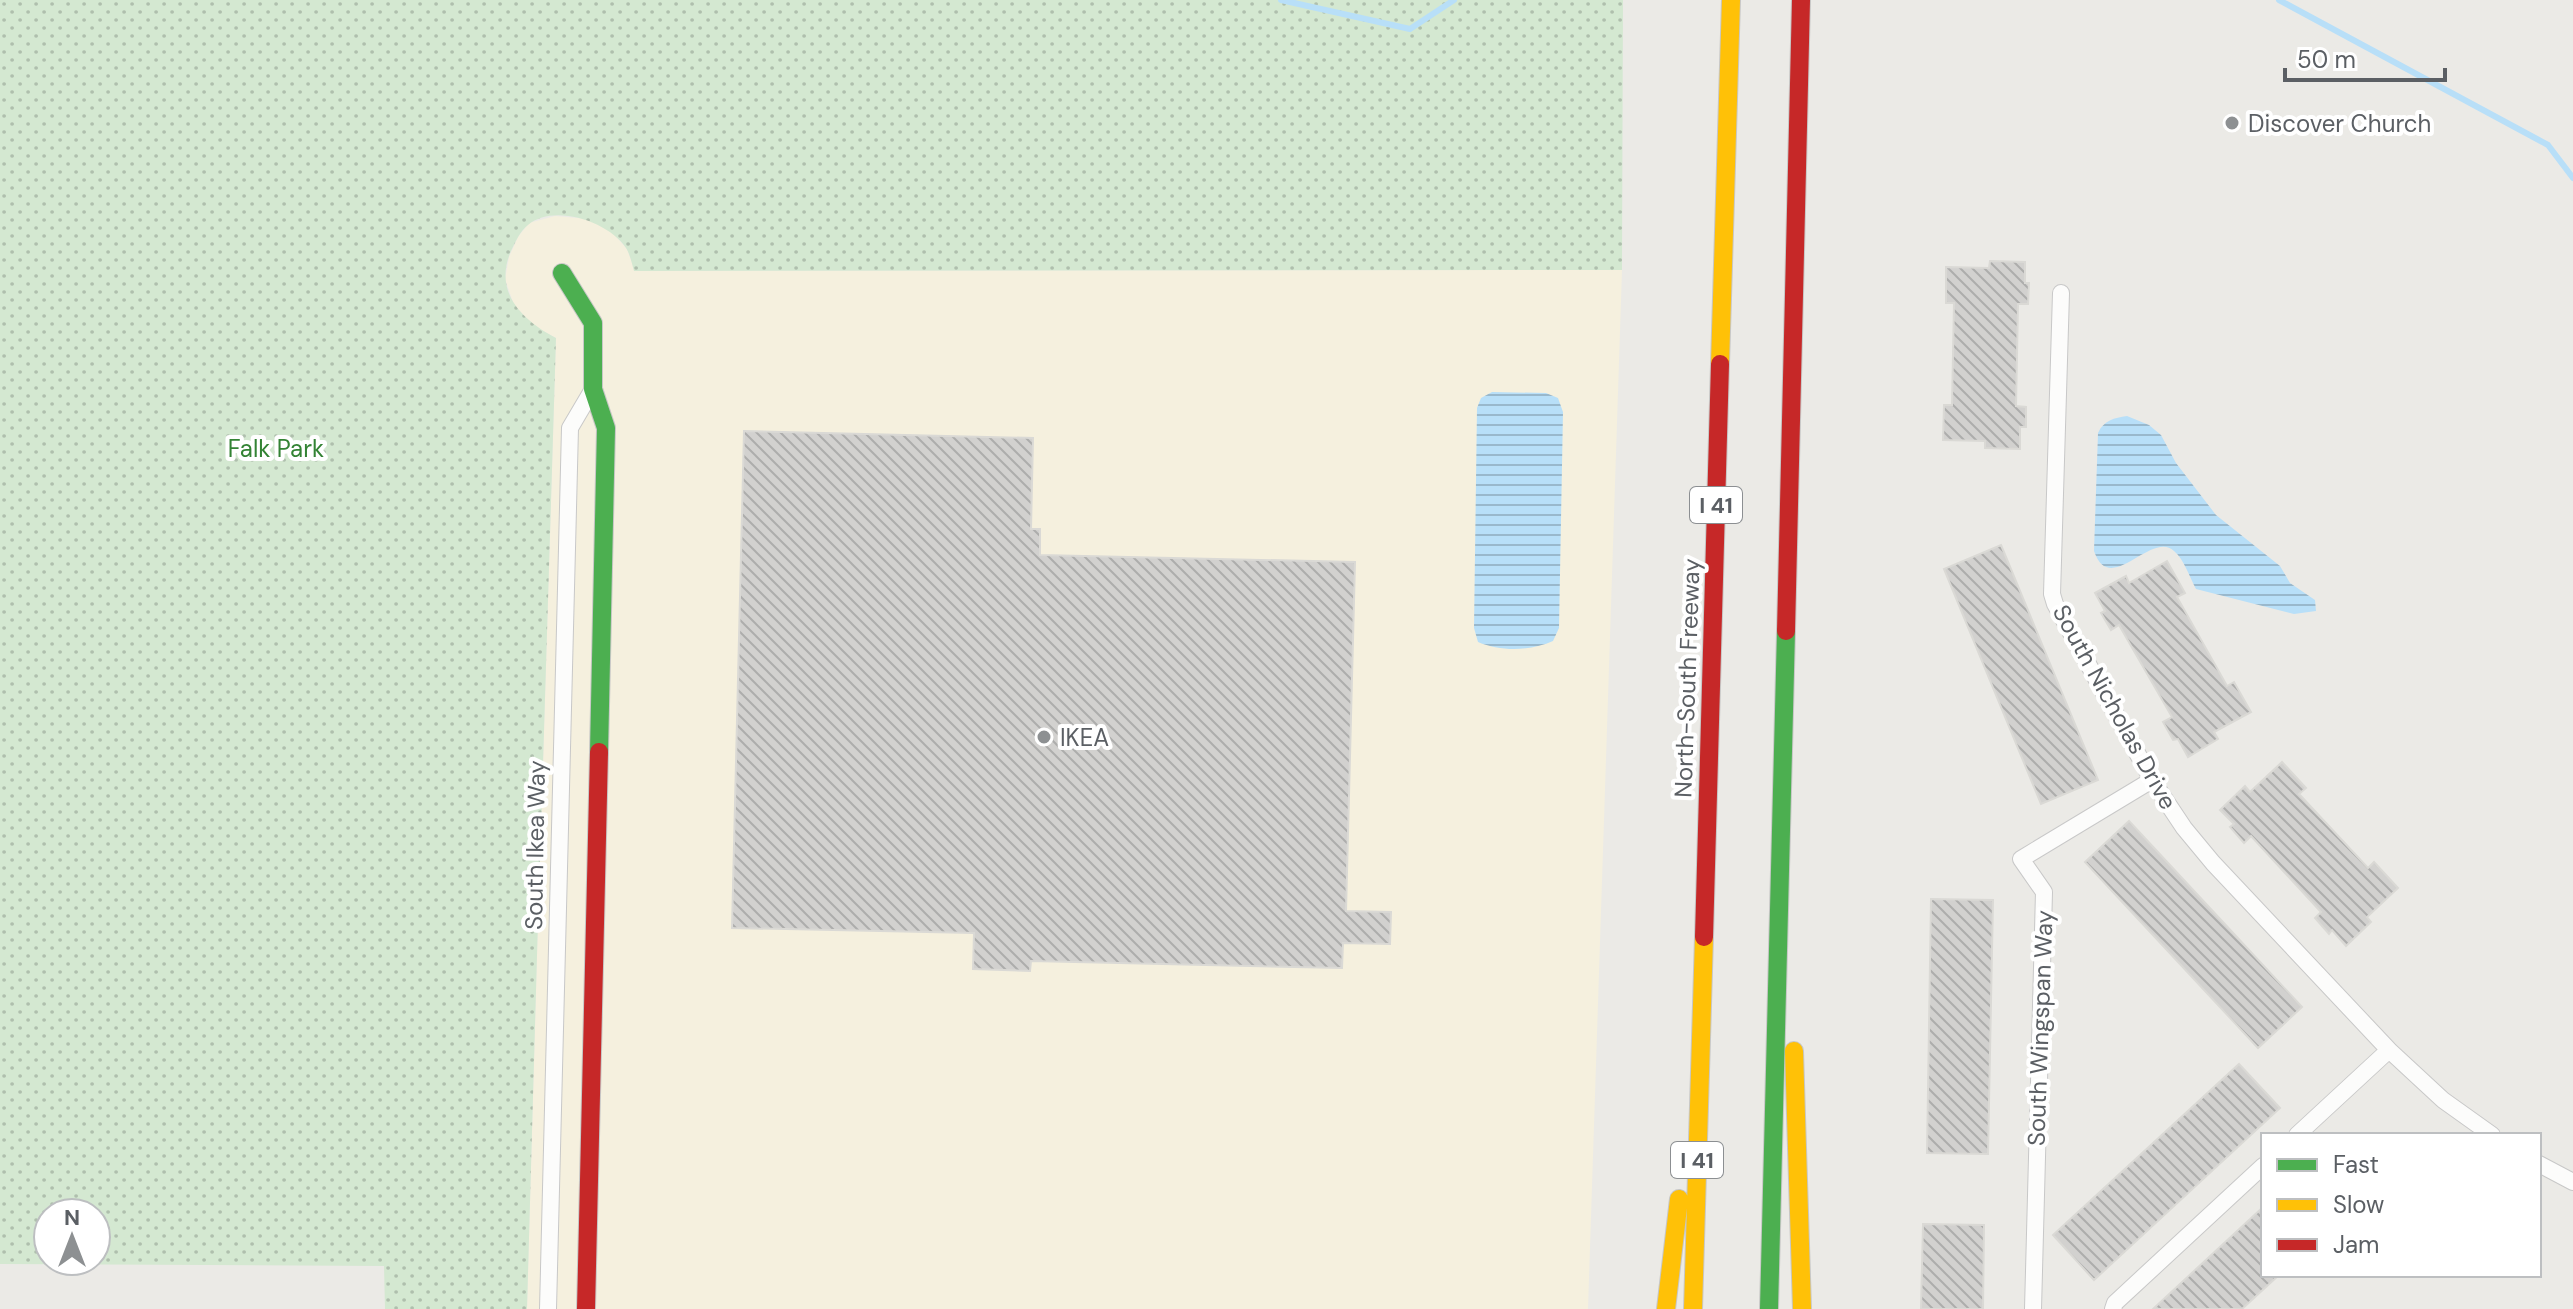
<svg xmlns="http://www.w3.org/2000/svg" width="2573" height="1309" font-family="'DM Sans',sans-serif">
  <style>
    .commercial { fill: #f5f0de }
    .park { fill: url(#park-dots); fill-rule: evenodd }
    .water { fill: url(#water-rules) }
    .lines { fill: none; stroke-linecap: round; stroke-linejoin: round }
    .stream { stroke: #b8dff8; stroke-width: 6 }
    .building { fill: url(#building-back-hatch); stroke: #dad9d5; stroke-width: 2 }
    .street-casing { stroke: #c8c8c8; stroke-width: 18 }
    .fast-casing { stroke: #c7c7c6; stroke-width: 20 }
    .slow-casing { stroke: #c7c7c6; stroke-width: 20 }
    .jam-casing { stroke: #c7c7c6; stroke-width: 20 }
    .street { stroke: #fcfcfb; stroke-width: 16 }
    .fast { stroke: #4caf50; stroke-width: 18 }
    .slow { stroke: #ffc107; stroke-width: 18 }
    .jam { stroke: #c62828; stroke-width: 18 }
    .poi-dot { fill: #8d9092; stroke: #fff; stroke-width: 3 }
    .labels { text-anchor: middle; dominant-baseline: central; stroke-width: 8; stroke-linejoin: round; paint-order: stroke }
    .shield { fill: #fff; stroke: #8c8f92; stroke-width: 2 }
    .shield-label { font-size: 22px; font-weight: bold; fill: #5b5f64 }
    .poi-label { font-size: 24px; fill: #5b5f64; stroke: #fff; text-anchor: start }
    .park-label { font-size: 24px; fill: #338334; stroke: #fff }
    .street-label { font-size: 24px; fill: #5b5f64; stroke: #fff }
  </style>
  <defs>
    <pattern id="park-dots" width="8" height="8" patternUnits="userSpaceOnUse" patternTransform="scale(2)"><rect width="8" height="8" fill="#d4e8d1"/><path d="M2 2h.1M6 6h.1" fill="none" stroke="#afbfad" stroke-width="1.8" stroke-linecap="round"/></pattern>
    <pattern id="water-rules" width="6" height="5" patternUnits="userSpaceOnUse" patternTransform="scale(2)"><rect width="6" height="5" fill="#b8dff8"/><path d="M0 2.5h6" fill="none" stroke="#99b8cc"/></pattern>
    <pattern id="building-back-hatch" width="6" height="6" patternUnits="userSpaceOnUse" patternTransform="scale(2)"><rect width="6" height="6" fill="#d2d1cf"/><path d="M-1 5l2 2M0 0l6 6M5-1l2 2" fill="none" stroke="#adadac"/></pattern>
  </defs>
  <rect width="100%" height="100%" fill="#ebeae6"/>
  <path class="commercial" d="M 555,216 L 589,219 L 611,231 L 627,249 L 635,271 L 1622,270 L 1588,1309 L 527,1309 L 538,920 L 535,915 L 535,899 L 539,895 L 556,338 L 534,326 L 514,305 L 505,279 L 509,257 L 518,237 L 529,223 Z"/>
  <path class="park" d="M 0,0 L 1623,0 L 1622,270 L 634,271 C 632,264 630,254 626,248 C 609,222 554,203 528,225 C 520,231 516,241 511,251 C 493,292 522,320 556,338 L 539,895 C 533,902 533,913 538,920 L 527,1309 L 385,1309 L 384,1266 L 0,1264 ZM 48,1213 L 96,1213 L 96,1261 L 48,1261 Z"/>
  <path class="water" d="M 1492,392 L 1546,393 L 1558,398 L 1563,412 L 1559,628 L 1553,641 C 1531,651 1501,652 1478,642 L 1474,628 L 1477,408 L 1481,398 Z
    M 2127,416 L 2149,425 L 2161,435 L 2176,463 L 2216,515 L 2280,566 L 2290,583 L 2315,600 L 2316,611 L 2294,614 L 2196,589 C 2190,578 2184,559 2174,551 C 2151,530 2110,598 2094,551 L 2098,433 C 2104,420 2114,418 2127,416 Z"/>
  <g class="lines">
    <path class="stream" d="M 1281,0 L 1410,29 L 1454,0
      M 2279,0 L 2548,145 L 2573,178"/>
  </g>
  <path class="building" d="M 1990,261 L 2025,262 L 2025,283 L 2029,283 L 2028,304 L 2018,304 L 2016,406 L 2026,407 L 2026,427 L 2020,427 L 2020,449 L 1985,448 L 1985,441 L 1943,440 L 1944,405 L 1952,405 L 1954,303 L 1946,303 L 1946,267 L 1989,268 Z
    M 744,431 L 1033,438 L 1031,529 L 1040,529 L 1040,555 L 1355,562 L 1346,911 L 1391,912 L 1390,944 L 1343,943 L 1342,968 L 1031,961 L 1030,971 L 973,969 L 974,933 L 732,928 Z
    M 2001,545 L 2098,780 L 2041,804 L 1944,569 Z
    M 2167,561 L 2185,593 L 2177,597 L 2227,686 L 2234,682 L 2251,712 L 2214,732 L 2218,739 L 2188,757 L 2178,739 L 2173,740 L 2163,722 L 2172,717 L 2119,625 L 2111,630 L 2101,613 L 2105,611 L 2095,593 L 2126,576 L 2129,583 Z
    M 2282,762 L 2306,788 L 2299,794 L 2368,868 L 2374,862 L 2398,888 L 2367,917 L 2371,922 L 2346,946 L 2332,930 L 2329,934 L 2315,918 L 2321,912 L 2251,836 L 2244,843 L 2230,827 L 2234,824 L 2220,810 L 2245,786 L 2250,792 Z
    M 2129,821 L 2302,1007 L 2258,1048 L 2085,862 Z
    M 1931,899 L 1993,900 L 1988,1154 L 1927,1153 Z
    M 2239,1064 L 2280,1108 L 2094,1280 L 2053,1235 Z
    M 2263,1207 L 2263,1275 L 2279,1275 L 2242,1309 L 2153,1309 Z
    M 1923,1224 L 1984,1225 L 1983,1309 L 1921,1309 Z"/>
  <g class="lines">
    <g class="street-casing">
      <path id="street" d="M 2061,293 L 2052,594 L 2055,604 L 2152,780 L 2184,828 L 2213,863 L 2389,1050 L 2443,1100 L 2492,1135
        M 2297,1135 L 2389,1050
        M 2539,1164 L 2573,1182
        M 548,1309 L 570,428 L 593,389
        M 2033,1309 L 2044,892 L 2021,859 L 2152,780
        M 2113,1309 L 2115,1303 L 2263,1166"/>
    </g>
    <g class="fast-casing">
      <path id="fast" d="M 562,273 L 593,323 L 593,389 L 606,428 L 599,752
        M 1769,1309 L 1786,631"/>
    </g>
    <g class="slow-casing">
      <path id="slow" d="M 1720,364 L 1731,0
        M 1794,1051 L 1802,1309
        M 1666,1309 L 1679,1199
        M 1693,1309 L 1704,937"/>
    </g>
    <g class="jam-casing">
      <path id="jam" d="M 1786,631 L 1801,0
        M 1704,937 L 1720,364
        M 586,1309 L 599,752"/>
    </g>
    <use href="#street" class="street"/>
    <use href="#fast" class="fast"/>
    <use href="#slow" class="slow"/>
    <use href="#jam" class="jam"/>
  </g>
  <g class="poi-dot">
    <circle cx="2232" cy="123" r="8"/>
    <circle cx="1044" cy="737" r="8"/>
  </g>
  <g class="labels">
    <g class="shield">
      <rect x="1690" y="487" width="52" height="36" rx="6"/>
      <rect x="1671" y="1142" width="52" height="36" rx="6"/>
    </g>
    <g class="shield-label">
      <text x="1716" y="505">I 41</text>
      <text x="1697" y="1160">I 41</text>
    </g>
    <g class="poi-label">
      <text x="2248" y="123">Discover Church</text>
      <text x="1060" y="737">IKEA</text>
    </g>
    <g class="park-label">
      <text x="276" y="448">Falk Park</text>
    </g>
    <g class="street-label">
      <text transform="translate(1687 678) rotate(-88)">North-South Freeway</text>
      <text transform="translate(2115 707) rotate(61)">South Nicholas Drive</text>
      <text transform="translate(535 845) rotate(-89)">South Ikea Way</text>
      <text transform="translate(2040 1028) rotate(-88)">South Wingspan Way</text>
    </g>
  </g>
  <rect x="2261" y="1133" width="280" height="144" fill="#ffffff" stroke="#bdbfc1" stroke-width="2"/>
  <rect x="2277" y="1159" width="40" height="12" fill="#4caf50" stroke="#bdbfc1" stroke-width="2"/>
  <text x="2333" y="1173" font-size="24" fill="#5b5f64">Fast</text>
  <rect x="2277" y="1199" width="40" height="12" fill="#ffc107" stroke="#bdbfc1" stroke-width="2"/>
  <text x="2333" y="1213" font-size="24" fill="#5b5f64">Slow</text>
  <rect x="2277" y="1239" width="40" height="12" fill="#c62828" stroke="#bdbfc1" stroke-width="2"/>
  <text x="2333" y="1253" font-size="24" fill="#5b5f64">Jam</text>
  <g transform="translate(72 1237)"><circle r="38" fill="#ffffff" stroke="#bdbfc1" stroke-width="2"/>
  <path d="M0-6L14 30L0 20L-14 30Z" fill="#8d9092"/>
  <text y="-12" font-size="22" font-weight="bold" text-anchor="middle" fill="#5b5f64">N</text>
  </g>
  <path d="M2285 68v12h160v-12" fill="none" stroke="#5b5f64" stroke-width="4"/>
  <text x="2297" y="68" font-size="24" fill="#5b5f64" stroke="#ffffff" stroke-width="6" paint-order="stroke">50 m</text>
</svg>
